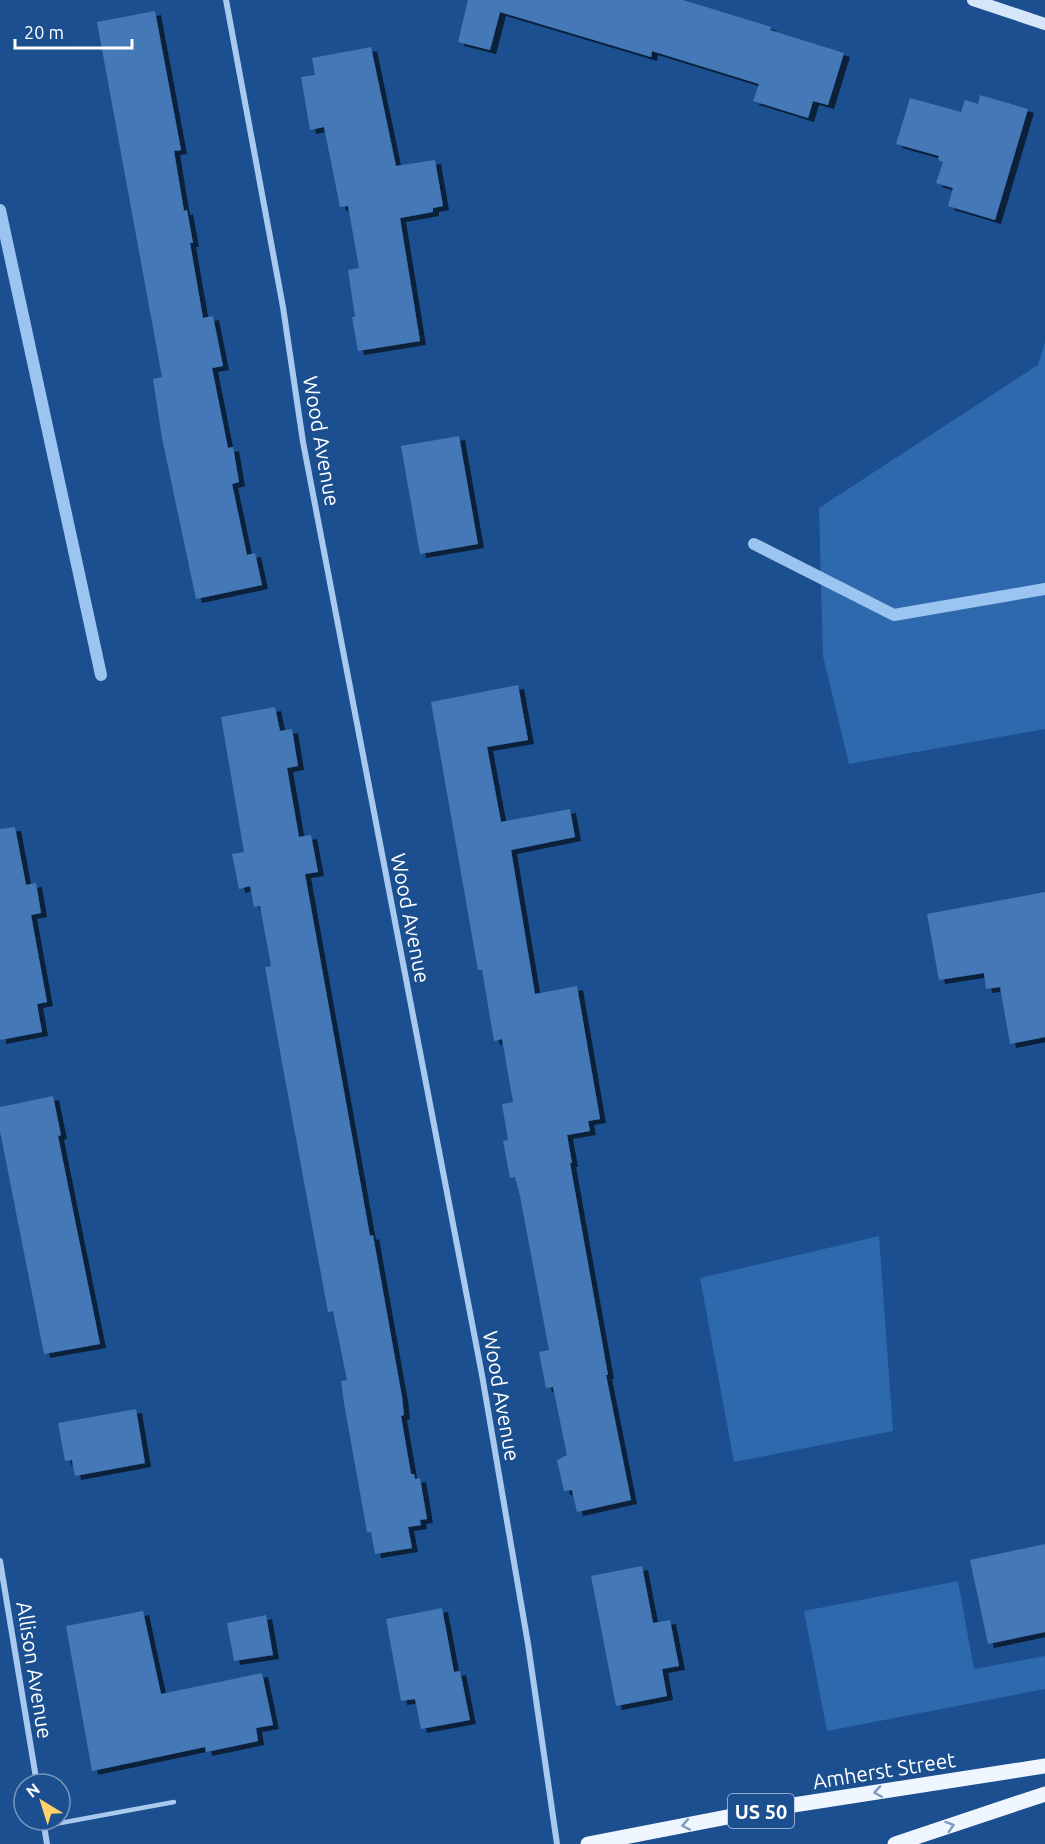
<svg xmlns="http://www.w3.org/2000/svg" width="1045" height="1844" font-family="Ubuntu,sans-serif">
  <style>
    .green { fill: #2e69ad }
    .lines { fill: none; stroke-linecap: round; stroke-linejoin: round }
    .stream { stroke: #9cc4f0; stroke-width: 12 }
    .building { fill: #4478b7; filter: url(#shadow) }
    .lane { stroke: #a9c9ee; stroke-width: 4.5 }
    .street { stroke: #a9c9ee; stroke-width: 6 }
    .secondary { stroke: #d6e6fa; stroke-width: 12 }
    .primary { stroke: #f0f6ff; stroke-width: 15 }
    .oneway { stroke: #7b9ac1 }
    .labels { text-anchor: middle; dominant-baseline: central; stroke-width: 4.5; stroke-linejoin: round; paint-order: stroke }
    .shield { fill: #1b4f8f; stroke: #bbcadd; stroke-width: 1.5 }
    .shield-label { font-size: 20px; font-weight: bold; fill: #fff }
    .street-label { font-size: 21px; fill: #fff; stroke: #1b4f8f }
  </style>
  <defs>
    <filter id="shadow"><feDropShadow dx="6" dy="4" stdDeviation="0" flood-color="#0009"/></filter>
  </defs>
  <rect width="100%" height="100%" fill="#1b4f8f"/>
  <path class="green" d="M 1045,342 L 1045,729 L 849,764 L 823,656 L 819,508 L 1038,365 Z
    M 879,1236 L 893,1431 L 734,1462 L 700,1278 Z
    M 958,1581 L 974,1669 L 1045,1656 L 1045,1689 L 827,1731 L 804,1611 Z"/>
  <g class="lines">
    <path class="stream" d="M 0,210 L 101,675
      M 754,544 L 894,615 L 1045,589"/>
  </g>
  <path class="building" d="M 468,0 L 683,0 L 771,27 L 770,30 L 844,53 L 828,105 L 813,101 L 808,118 L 753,101 L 759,84 L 652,51 L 651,57 L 500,12 L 490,50 L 458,42 Z
    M 155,11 L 181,150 L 174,151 L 184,211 L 187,210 L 193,243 L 190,243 L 203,318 L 213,316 L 223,366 L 212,368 L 228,448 L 233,447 L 239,482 L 232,484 L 247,555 L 255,553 L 262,585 L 196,599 L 162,438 L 153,379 L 162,377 L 97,22 Z
    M 371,47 L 396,166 L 435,160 L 443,206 L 433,208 L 433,212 L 400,218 L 420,341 L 358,351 L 352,317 L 355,317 L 348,270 L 359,268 L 348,206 L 340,207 L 324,127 L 310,130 L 301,77 L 315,75 L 312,58 Z
    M 980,95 L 1028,109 L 995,220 L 948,206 L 953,188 L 936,183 L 943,162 L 938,160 L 939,156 L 896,144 L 910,98 L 961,112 L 965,100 L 978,104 Z
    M 459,436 L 478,544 L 420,554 L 401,446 Z
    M 518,685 L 528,740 L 487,747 L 501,822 L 570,809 L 575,837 L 511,850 L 535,994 L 577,986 L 600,1119 L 588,1121 L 590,1131 L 567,1135 L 572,1163 L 570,1163 L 608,1375 L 606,1375 L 631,1500 L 577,1512 L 572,1490 L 564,1491 L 557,1460 L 567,1455 L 553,1387 L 546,1388 L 539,1352 L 549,1350 L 520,1196 L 515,1177 L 510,1178 L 503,1141 L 508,1140 L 502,1104 L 513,1102 L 502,1039 L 494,1041 L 482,970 L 478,970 L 431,702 Z
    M 275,707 L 280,731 L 292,729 L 298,766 L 287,768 L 299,837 L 311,835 L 318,872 L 305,874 L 370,1236 L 373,1235 L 402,1397 L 404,1415 L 401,1416 L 411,1474 L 414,1474 L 415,1479 L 420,1478 L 427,1519 L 420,1520 L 421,1525 L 408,1527 L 412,1548 L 375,1554 L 371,1532 L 367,1532 L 344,1403 L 341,1381 L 347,1380 L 333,1311 L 328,1312 L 283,1068 L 265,967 L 271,966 L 260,906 L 254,907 L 250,886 L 239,889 L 232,854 L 244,852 L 221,717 Z
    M 15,827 L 26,885 L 36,883 L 41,913 L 31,915 L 47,1002 L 37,1004 L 42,1032 L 0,1040 L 0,829 Z
    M 1045,892 L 1045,1037 L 1010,1044 L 1000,987 L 986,989 L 984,973 L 939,980 L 927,914 Z
    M 53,1096 L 61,1135 L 58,1136 L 100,1344 L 44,1354 L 0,1131 L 0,1107 Z
    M 136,1409 L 145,1463 L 75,1476 L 72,1460 L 65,1461 L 58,1423 Z
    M 1045,1544 L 1045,1632 L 988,1644 L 970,1560 Z
    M 642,1566 L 653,1623 L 670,1620 L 679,1666 L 662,1669 L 667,1696 L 616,1706 L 591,1576 Z
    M 442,1608 L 454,1672 L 460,1671 L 470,1720 L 421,1729 L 415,1699 L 401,1701 L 386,1619 Z
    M 143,1611 L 161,1694 L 262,1673 L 273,1725 L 256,1728 L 258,1741 L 206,1752 L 205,1747 L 92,1771 L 66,1626 Z
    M 266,1615 L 273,1655 L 234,1661 L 227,1623 Z"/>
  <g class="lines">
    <path class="lane" d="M 44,1826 L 174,1802"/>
    <path class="street" d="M 226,0 L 283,307 L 303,442 L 482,1375 L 528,1644 L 557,1844
      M 0,1561 L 37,1784
      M 43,1820 L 47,1844"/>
    <path class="secondary" d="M 973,0 L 1045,24"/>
    <path class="primary" d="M 588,1844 L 774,1808 L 1045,1766
      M 895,1844 L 1045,1794"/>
  </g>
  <defs><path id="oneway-chevron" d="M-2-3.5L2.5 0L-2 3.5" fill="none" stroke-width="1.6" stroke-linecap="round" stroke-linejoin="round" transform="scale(1.5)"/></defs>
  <g class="oneway">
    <use href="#oneway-chevron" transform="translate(878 1792) rotate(171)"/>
    <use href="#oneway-chevron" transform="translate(686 1825) rotate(169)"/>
    <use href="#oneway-chevron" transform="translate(950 1826) rotate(-18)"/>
  </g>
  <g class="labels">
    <rect class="shield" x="728" y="1794" width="66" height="34" rx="4.5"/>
    <g class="shield-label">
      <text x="761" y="1811">US 50</text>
    </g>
    <g class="street-label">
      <text transform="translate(322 441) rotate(80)">Wood Avenue</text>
      <text transform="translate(411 918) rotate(79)">Wood Avenue</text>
      <text transform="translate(502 1396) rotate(80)">Wood Avenue</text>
      <text transform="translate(35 1670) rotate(81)">Allison Avenue</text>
      <text transform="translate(884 1770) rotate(-9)">Amherst Street</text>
    </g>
  </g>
  <g transform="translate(42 1802) rotate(322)"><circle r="28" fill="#1b4f8f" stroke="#7695bc" stroke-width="1.5"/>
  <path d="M0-4.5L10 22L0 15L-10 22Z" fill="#ffd166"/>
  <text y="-9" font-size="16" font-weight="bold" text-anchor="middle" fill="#ffffff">N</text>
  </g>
  <path d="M15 39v9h117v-9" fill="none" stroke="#ffffff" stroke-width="3"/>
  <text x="24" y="39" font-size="18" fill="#ffffff" stroke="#1b4f8f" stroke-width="4.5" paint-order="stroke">20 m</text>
</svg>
